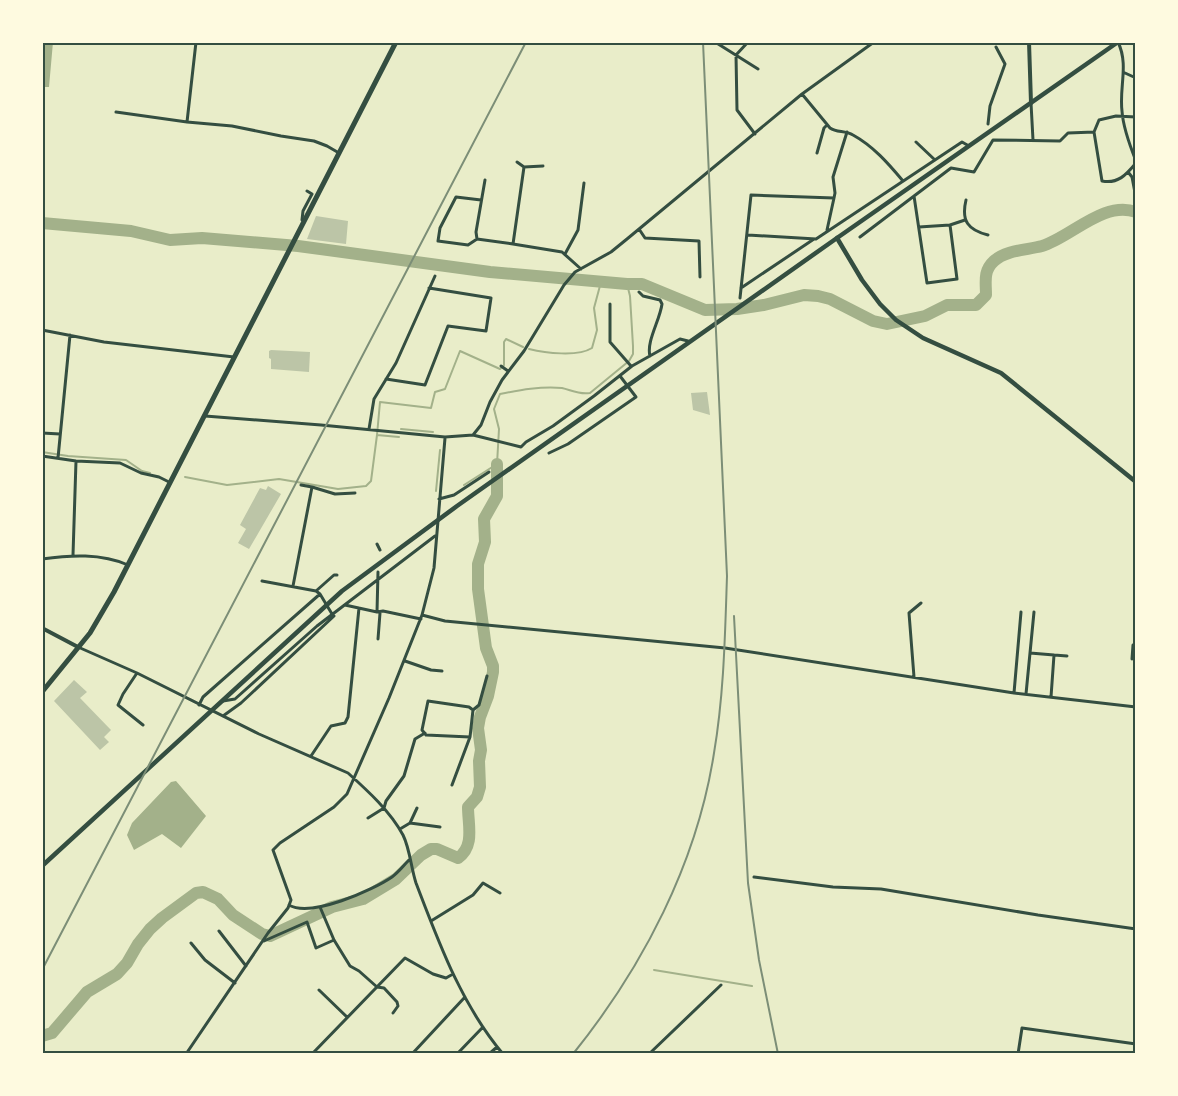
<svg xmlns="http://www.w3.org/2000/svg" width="1178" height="1096" font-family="'PT Serif',serif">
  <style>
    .water { fill: #a3b18a }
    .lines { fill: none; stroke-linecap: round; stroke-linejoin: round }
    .stream { stroke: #a3b18a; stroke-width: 2 }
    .river { stroke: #a3b18a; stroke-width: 12 }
    .building { fill: #bcc5a7 }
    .minor { stroke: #344e41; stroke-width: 3 }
    .tertiary { stroke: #344e41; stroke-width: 4 }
    .secondary { stroke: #344e41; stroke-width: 4.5 }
    .primary { stroke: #344e41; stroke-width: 4.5 }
    .trunk { stroke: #344e41; stroke-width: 5 }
    .rail { stroke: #7c8e77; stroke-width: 2 }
    .neatline { fill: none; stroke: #344e41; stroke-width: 2 }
  </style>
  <rect width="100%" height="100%" fill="#e9edc9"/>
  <path class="water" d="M 42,42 L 53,42 L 49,87 L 42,87 Z
    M 176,781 L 206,816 L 181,848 L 162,834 L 134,850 L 127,835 L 132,823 L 171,782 Z"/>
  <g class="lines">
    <path class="stream" d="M 529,349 C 545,353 578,357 592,348 L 597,330 L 594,308 L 601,282
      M 401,429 L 433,432
      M 377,435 L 380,402 L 431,408 L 435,392 L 445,389 L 460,351 L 500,369 L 504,365 L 504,342 L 506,339 L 523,347
      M 42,452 L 68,456 L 126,460 L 142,471 L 150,473
      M 185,477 L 227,485 L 279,479 L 338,489 L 366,486 L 371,481 L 377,435 L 399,437
      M 464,485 L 497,464 L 499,429 L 494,409 L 500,394 C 520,390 541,386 562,388 C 571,390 579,395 590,393 L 629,361 L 633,354 L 633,346 L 630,296 L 627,284
      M 436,491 L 440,450
      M 654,970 L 752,986"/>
    <path class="river" d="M 42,223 L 131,231 L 170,240 L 202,238 L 298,246 L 490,272 L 627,284 L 642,284 L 705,310 L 737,309 L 764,305 L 804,295 L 818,296 L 830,299 L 873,321 L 887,324 L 925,316 L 947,305 L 976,305 L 986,295 C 986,282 983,271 994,261 C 1006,250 1027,250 1042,246 C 1071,237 1104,200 1136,212
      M 42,1036 L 52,1033 L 87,992 L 117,974 L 127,963 L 138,944 L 150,929 L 162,918 L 196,893 L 203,892 L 218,899 L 233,915 L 262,934 L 270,936 L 332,907 L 363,899 L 396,879 L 421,855 L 431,849 L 437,849 L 458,858 C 475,846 468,825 468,807 L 477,797 L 480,787 L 479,761 L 481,750 L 478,728 L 480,717 L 488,696 L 493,672 L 493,666 L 486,648 L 478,589 L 478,564 L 485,542 L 484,519 L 497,496 L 497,464"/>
  </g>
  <path class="building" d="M 316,216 L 348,221 L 346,244 L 307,239 Z
    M 271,350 L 310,352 L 309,372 L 271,369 L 271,359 L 269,358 L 269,351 Z
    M 707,392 L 710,415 L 693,410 L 691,393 Z
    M 268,486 L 281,494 L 249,549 L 238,543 L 246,529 L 240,525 L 260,488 L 266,490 Z
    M 74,680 L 87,692 L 80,698 L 111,730 L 104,737 L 109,742 L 100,750 L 54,701 Z"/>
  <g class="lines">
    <path class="minor" d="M 715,42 L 758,69
      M 748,42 L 736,55 L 737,110 L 755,134
      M 1118,42 C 1129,65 1119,87 1122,111 C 1123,127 1130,146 1136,161
      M 1125,73 L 1136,78
      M 802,94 L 830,128 C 837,133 845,130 853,135 C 873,146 888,163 903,181
      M 1031,103 L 1033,140
      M 116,112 L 187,122 L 232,126 L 281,136 L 314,141 L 327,146 L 339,153
      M 1136,117 L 1116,116 L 1099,120 L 1094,132 L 1102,181 C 1118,184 1126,175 1136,163
      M 187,122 L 196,42
      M 988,124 L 990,106 L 1005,64 L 996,47
      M 916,142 L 935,160
      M 817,153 L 824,128 L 827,125
      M 517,162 L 524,167 L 543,166
      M 1128,172 L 1132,177 L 1136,198
      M 914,196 L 927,283 L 957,279 L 950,225 L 919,227
      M 834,198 L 835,193 L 833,177 L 847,132
      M 481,200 L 456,197 L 440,228 L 438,241 L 468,245 L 477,239 L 513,244 L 524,167
      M 966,200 C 961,221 968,230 988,235
      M 302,220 L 303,211 L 312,194 L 307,191
      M 950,225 L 965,220
      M 639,229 L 645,238 L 699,241 L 700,277
      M 748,235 L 816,239 L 962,142 L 969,146
      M 860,237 L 951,168 L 974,172 L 993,140 L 1060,141 L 1068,133 L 1094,132
      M 477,239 L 476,232 L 485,180
      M 513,244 L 562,252 L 581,269
      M 565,254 L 578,230 L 584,183
      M 741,288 L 814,239
      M 639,292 L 643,296 L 660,300 L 662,304 C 660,320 646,342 650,356
      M 740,298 L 751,195 L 834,198 L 827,230
      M 610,304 L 610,342 L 631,366
      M 42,330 L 104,342 L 234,357
      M 501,366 L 508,371
      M 386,379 L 425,385 L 448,326 L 486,331 L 491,298 L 429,288
      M 205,416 L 321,425 L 445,437 L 473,435 L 481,425 L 490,402 L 502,380 L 524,351 L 564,285 L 575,272 L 611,252 L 627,239 L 802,94 L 874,42
      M 369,429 L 374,399 L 396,363 L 435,276
      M 42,433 L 60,434
      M 473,435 L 521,447 L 526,442 L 553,426 L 594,396 L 632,366 L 680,339 L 688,341
      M 549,453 L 568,444 L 636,397 L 620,376
      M 42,456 L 76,461 L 120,463 L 141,473 L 159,477 L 169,482
      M 58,458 L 70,335
      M 301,485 L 312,487
      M 439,499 L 454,495 L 489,472
      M 377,544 L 380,550
      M 73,555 L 76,461
      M 42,559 C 70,555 101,553 128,565
      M 262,581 L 316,591 L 320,594 L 332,614
      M 293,586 L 312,487 L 335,494 L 355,493
      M 316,591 L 334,575 L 337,575
      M 345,605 L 377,612 L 378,572
      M 377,612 L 383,611 L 421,619
      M 422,615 L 445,621 L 725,648 L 1014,693 L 1136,707
      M 378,639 L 380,613
      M 78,647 L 137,673 L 259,734 L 348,773 C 368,791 390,811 403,835 C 410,849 411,868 416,883 C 439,943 461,1004 503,1054
      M 1030,653 L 1034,612
      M 1132,659 L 1133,645 L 1136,645
      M 405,661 L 431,670 L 442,671
      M 137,673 L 123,694 L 118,705 L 143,725
      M 914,677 L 909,613 L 921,603
      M 1014,693 L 1021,612
      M 1026,694 L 1030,653 L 1054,655
      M 1051,697 L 1054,655 L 1067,656
      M 223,701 L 235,699 L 317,626 L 435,536
      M 199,705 L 203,697 L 320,594
      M 473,710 L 470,737 L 426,735 L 422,730 L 428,701 L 469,707 L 473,710 L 479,705 L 487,676
      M 223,716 L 241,703 L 334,616
      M 311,756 L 331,726 L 345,723 L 348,717 L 359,608
      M 452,785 L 470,737
      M 368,818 L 384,808 L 386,801 L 404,776 L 415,739 L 425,733
      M 410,823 L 417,808
      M 400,829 L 410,823 L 440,827
      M 754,877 L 833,887 L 881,889 L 1038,915 L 1136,929
      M 289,905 C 311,918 373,890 392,877 C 399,872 403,866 409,860
      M 320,907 L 334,940 L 350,966 L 359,971 L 377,987 L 384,988 L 397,1002 L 398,1006 L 393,1013
      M 431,921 L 473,895 L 483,883 L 500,893
      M 219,931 L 246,966
      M 264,941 L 307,922 L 316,948 L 334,940
      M 191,943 L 205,960 L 235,983
      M 319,990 L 347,1017
      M 186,1054 L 268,933 L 288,908 L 291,900 L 273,850 L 280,843 L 334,807 L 347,794 L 389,698 L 422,615 L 434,568 L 445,438
      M 312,1054 L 405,958 L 433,974 L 446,978 L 453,974
      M 412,1054 L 465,997
      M 457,1054 L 483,1027
      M 489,1054 L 497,1047
      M 649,1054 L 721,985
      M 1018,1054 L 1022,1028 L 1136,1044"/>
    <path class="tertiary" d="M 1029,42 L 1031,103
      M 42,628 L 78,647"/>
    <path class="secondary" d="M 42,866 L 342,591 L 457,506 L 837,238"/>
    <path class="primary" d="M 1118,42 L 837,238 L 862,280 L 880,304 L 896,320 L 923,338 L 1001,373 L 1136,482"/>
    <path class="trunk" d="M 42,692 L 90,633 L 114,592 L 396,42"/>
    <path class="rail" d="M 734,616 L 748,883 L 759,960 L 778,1054
      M 42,970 L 526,42
      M 573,1054 C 643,967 697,863 714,753 C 724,694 725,635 727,576 L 703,42"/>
  </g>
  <rect width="1178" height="1096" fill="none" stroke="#fefae0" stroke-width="87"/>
  <rect x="44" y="44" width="1090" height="1008" class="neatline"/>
</svg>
